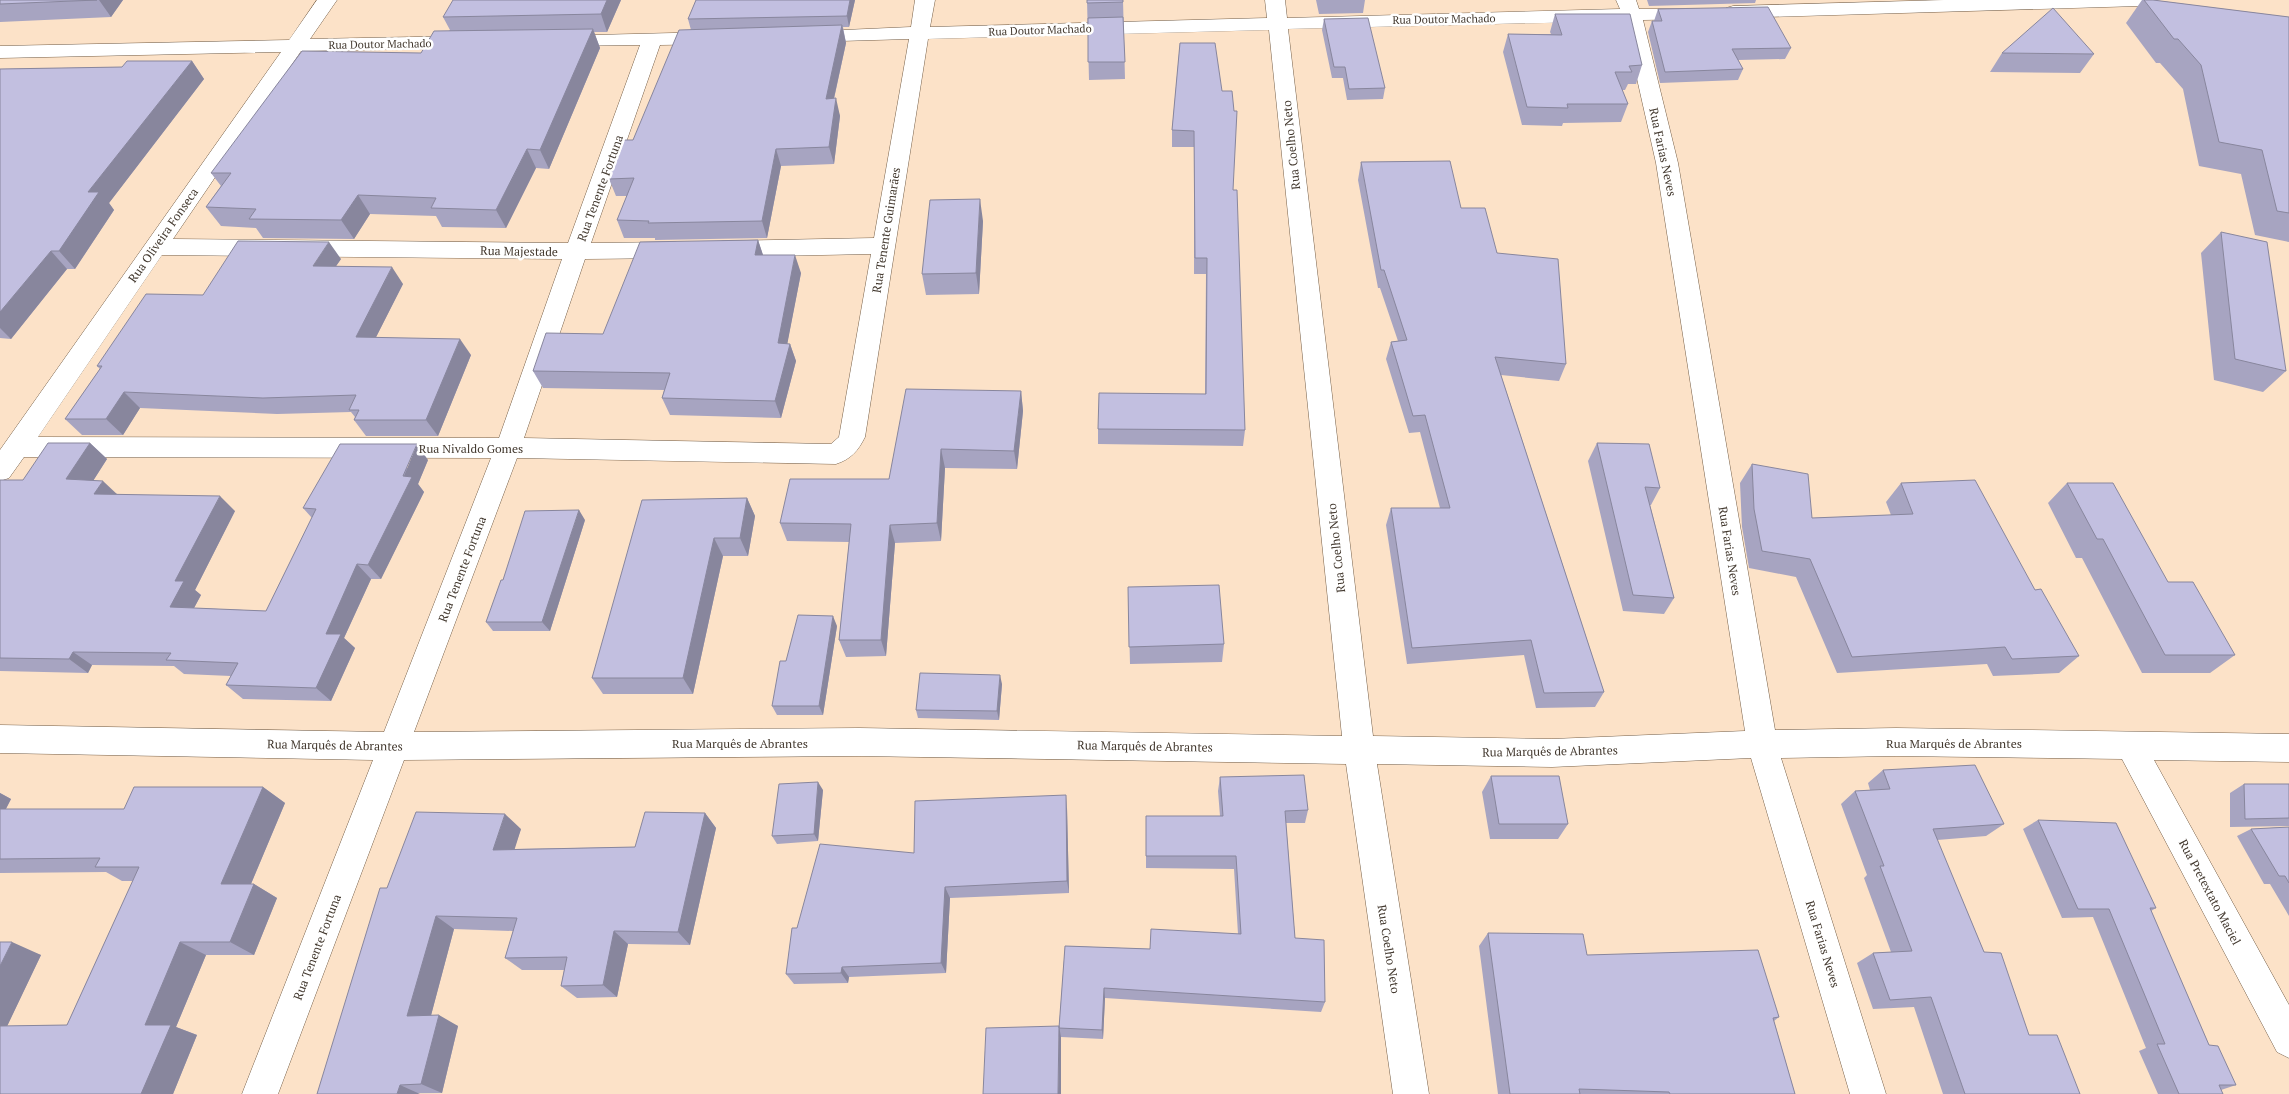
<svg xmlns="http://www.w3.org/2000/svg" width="2289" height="1094" font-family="'PT Serif',serif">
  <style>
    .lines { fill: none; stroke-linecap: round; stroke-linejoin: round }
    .minor-casing { stroke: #766049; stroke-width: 1 }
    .minor { fill: #fff; fill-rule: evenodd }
    .wall { fill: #a7a4c1 }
    .shaded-wall { fill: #88869d }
    .building { fill: #c2bfe0; stroke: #88869d }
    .labels { text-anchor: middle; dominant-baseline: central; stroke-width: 5; stroke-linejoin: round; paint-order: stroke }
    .far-street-label { font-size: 11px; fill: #43392f; stroke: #fff }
    .street-label { font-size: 12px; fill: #43392f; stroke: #fff }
  </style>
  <rect width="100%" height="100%" fill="#fce2c8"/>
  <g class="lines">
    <g class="minor-casing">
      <path id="minor" d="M 317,0 L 337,0 L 310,39 L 466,36 L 473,38 L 476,42 L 473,46 L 466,48 L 301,51 L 173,239 L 568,243 L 640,45 L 561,46 L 554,44 L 551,40 L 554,36 L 713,32 L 720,34 L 723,38 L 720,42 L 713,44 L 660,45 L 591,243 L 675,242 L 683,244 L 686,250 L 683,256 L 675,258 L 585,259 L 524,438 L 831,444 L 839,437 L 871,254 L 723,257 L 715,255 L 712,249 L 715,243 L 723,241 L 874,238 L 909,39 L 806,42 L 799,40 L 796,36 L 799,32 L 911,27 L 915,0 L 935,0 L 930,27 L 1267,18 L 1265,0 L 1285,0 L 1287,18 L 1620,9 L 1616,0 L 1636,0 L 1639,9 L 1700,9 L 1703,13 L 1700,17 L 1693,19 L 1643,20 L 1678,163 L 1775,730 L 1896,728 L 2289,734 L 2289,762 L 2154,760 L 2289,1005 L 2289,1058 L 2277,1052 L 2122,759 L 1896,756 L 1781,758 L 1886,1094 L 1850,1094 L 1751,758 L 1552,767 L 1377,764 L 1429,1094 L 1393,1094 L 1346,764 L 859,756 L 404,760 L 278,1094 L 242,1094 L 373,760 L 0,753 L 0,725 L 384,732 L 491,458 L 24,457 L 9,478 L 0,481 L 0,450 L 281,52 L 0,58 L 0,46 L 289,40 ZM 1624,21 L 1656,163 L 1745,731 L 1552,739 L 1373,736 L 1288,29 ZM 1269,30 L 1342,736 L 859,728 L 414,732 L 517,458 L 836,464 C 851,459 858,451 865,437 L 928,39 ZM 162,255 L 562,259 L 499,438 L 38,437 Z
        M 1944,0 L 2149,0 L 2146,4 L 2139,6 L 1733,18 L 1726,16 L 1723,12 L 1726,8 L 1733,6 Z"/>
    </g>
    <use href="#minor" class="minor"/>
  </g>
  <path class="wall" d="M 0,0 L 123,0 L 111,17 L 0,22 Z
    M 621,0 L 607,32 L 594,32 L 600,48 L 549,169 L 536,168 L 506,228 L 442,227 L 436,216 L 370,214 L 354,239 L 263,238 L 256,228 L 221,226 L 206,207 L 221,186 L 211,173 L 421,53 L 450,30 L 443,17 Z
    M 696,0 L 855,0 L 849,27 L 843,27 L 846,43 L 834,99 L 840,116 L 834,164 L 781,166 L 767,238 L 655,240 L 655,238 L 624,238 L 617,220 L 627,196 L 616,196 L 609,179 L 633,140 L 691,30 L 688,19 Z
    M 1087,0 L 1123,0 L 1125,79 L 1089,80 Z
    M 1316,0 L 1365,0 L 1363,13 L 1319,14 Z
    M 1647,0 L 1756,0 L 1755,3 L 1649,6 Z
    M 2142,0 L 2153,0 L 2289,17 L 2289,242 L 2255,235 L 2241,174 L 2199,166 L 2183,89 L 2160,63 L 2156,63 L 2126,23 Z
    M 1658,9 L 1791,48 L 1785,59 L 1738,60 L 1743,69 L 1738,80 L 1660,83 L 1648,32 L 1652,21 L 1654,21 Z
    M 1555,14 L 1642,65 L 1636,84 L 1628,84 L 1625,90 L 1622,90 L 1628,104 L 1621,122 L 1563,123 L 1562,126 L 1522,125 L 1503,52 L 1508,34 L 1551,34 L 1550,32 Z
    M 1324,19 L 1385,88 L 1383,99 L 1347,100 L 1343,78 L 1332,78 L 1322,30 Z
    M 1180,43 L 1233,190 L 1245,430 L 1243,446 L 1098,444 L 1098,429 L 1205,394 L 1206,274 L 1194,274 L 1194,147 L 1172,147 L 1172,130 Z
    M 2002,53 L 2094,54 L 2080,73 L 1990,72 Z
    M 192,61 L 204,79 L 109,203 L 114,210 L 75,269 L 67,269 L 11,339 L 0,338 L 0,69 L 122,67 Z
    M 1361,162 L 1461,208 L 1497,253 L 1566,364 L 1559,381 L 1501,375 L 1604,692 L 1595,707 L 1536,708 L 1524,655 L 1407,664 L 1386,525 L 1391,508 L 1440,508 L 1420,432 L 1409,433 L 1386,359 L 1391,342 L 1398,341 L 1380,288 L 1378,288 L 1358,180 Z
    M 983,221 L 979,294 L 926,295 L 922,274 Z
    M 2221,232 L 2286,371 L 2263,392 L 2214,380 L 2201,253 Z
    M 758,240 L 763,255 L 801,273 L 787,344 L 790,344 L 796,361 L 781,418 L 670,415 L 662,398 L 664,390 L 543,388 L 533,371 L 603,334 Z
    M 341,259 L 336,266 L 403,284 L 376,337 L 471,355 L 438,436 L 366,436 L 354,420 L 355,417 L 351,412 L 277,414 L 140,408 L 123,435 L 82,435 L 65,419 L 100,369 L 97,366 L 203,295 Z
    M 1021,391 L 1023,411 L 1017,469 L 945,468 L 941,541 L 895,543 L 886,656 L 846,657 L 839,640 L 849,542 L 787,541 L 780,523 L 889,479 Z
    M 90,443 L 107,459 L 93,481 L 117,494 L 235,511 L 195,590 L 201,595 L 194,608 L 266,611 L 312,518 L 303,508 L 428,460 L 418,484 L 424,492 L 381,579 L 371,579 L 344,638 L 355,648 L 331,701 L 243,699 L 226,685 L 231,676 L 184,674 L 174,666 L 92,665 L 88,673 L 0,671 L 0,480 L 23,480 Z
    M 1597,443 L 1660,488 L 1651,505 L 1650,505 L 1674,598 L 1664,614 L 1623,611 L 1588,461 Z
    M 1752,464 L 1812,518 L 1891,515 L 1886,502 L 1901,483 L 2079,656 L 2059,673 L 1993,676 L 1987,664 L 1837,673 L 1796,577 L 1749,568 L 1742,527 L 1740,483 Z
    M 2067,483 L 2168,582 L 2235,655 L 2210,673 L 2142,673 L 2082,558 L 2076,558 L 2048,503 Z
    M 747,498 L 755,516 L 748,556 L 723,556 L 693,694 L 603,694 L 592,678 Z
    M 585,520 L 550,631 L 493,631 L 486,622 L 503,580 Z
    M 1128,587 L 1224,644 L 1222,662 L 1130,664 Z
    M 837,626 L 823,715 L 777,715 L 772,706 Z
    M 1002,684 L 999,720 L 918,718 L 916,710 Z
    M 1883,770 L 2004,824 L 1986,836 L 1937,840 L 1984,952 L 2029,1035 L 2080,1094 L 1943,1094 L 1914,1007 L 1873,1009 L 1857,963 L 1873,953 L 1891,952 L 1864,878 L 1867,875 L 1841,804 L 1855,791 L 1870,790 L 1868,783 Z
    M 1491,776 L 1568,824 L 1558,839 L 1490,839 L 1482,792 Z
    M 1220,777 L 1308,810 L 1305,823 L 1286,823 L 1295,938 L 1325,1002 L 1321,1012 L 1105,998 L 1103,1039 L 1061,1037 L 986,1028 L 1059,1028 L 1065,946 L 1150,949 L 1238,934 L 1234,869 L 1146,868 L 1146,816 L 1220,816 L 1218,791 Z
    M 2244,784 L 2289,784 L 2289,826 L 2230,827 L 2230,793 Z
    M 263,787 L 285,803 L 251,884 L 254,884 L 277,898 L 254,955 L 206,955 L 176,1027 L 197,1035 L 173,1094 L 0,1094 L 0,942 L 41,955 L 7,1026 L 67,1025 L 133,881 L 122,881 L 106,872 L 0,873 L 0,793 L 11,799 L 6,809 L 124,809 Z
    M 823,790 L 818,841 L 777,844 L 772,836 Z
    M 1067,808 L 1069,893 L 950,898 L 946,973 L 849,977 L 848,983 L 794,984 L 786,974 L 797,928 L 914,853 Z
    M 705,813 L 716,828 L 690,945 L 628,944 L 617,997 L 577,998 L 561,986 L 564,970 L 522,970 L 505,958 L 513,931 L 454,929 L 431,1015 L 458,1026 L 442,1093 L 317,1094 L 387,888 L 521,829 L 514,849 L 635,847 Z
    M 2038,820 L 2156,908 L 2151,911 L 2209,1045 L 2236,1085 L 2221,1090 L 2223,1094 L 2158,1094 L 2139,1051 L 2146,1048 L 2093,917 L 2062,918 L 2023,829 Z
    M 2289,827 L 2289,916 L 2270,884 L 2264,884 L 2237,836 L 2251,829 Z
    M 1488,933 L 1587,955 L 1779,1017 L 1774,1021 L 1795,1094 L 1498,1094 L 1479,946 Z"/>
  <path class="shaded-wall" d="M 99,0 L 123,0 L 111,17 Z
    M 607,0 L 621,0 L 607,32 L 601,14 Z
    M 850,0 L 855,0 L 849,27 L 847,16 Z
    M 842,25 L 846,43 L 830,116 L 826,99 Z
    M 593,29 L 600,48 L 549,169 L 540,150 Z
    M 192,61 L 204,79 L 109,203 L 114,210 L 75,269 L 59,251 L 88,192 Z
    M 836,98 L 840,116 L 834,164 L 829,147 Z
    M 527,149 L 536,168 L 506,228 L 496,210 Z
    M 776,149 L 781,166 L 767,238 L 762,221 Z
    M 358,195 L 370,214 L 354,239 L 341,220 Z
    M 980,199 L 983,221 L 979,294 L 976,273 Z
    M 758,240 L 764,258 L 755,255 Z
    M 329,242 L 341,259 L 325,282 L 313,266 Z
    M 51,251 L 67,269 L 11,339 L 0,328 L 0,312 Z
    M 795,255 L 801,273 L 784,361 L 778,343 Z
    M 392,267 L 403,284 L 368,353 L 356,337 Z
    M 460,339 L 471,355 L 438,436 L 426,420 Z
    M 790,344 L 796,361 L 781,418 L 775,401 Z
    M 1021,391 L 1023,411 L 1017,469 L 1014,451 Z
    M 124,392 L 140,408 L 123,435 L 106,419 Z
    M 90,443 L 107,459 L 84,495 L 66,479 Z
    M 417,444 L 428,460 L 418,484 L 424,492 L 381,579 L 368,565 Z
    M 941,449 L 945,468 L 941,541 L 937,523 Z
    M 103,481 L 120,497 L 94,494 Z
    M 220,496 L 235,511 L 195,590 L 201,595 L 187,621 L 170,607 L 175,581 Z
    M 747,498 L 755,516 L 748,556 L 740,538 Z
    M 579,510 L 585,520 L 550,631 L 542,622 Z
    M 890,525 L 895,543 L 886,656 L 881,640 Z
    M 714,538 L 723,556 L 693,694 L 683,678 Z
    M 357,564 L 371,579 L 344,638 L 355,648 L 331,701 L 316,688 L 326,634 Z
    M 833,616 L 837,626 L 823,715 L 819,706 Z
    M 73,652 L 92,665 L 88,673 L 69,659 Z
    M 1000,675 L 1002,684 L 999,720 L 997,711 Z
    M 818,782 L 823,790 L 818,841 L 814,834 Z
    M 263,787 L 285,803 L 245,898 L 221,884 Z
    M 0,793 L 11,799 L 0,820 Z
    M 1066,795 L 1067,808 L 1069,893 L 1067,881 Z
    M 705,813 L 716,828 L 690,945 L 678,932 Z
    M 505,814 L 521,829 L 510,864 L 493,850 Z
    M 254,884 L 277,898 L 254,955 L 230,942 Z
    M 945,887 L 950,898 L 946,973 L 941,963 Z
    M 436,916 L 454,929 L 428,1027 L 407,1016 Z
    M 614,931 L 628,944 L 617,997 L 603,985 Z
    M 12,942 L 41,955 L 2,1037 L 0,1037 L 0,966 Z
    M 180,942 L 206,955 L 176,1027 L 197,1035 L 173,1094 L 141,1094 L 145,1025 Z
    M 842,967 L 849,977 L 848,983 L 841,973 Z
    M 1104,988 L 1105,998 L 1103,1039 L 1102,1030 Z
    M 439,1015 L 458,1026 L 442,1093 L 421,1084 Z
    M 1059,1026 L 1061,1037 L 1061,1094 L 1058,1094 Z
    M 400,1085 L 420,1094 L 397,1094 Z"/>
  <path class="building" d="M 0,0 L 97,0 L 0,4 Z
    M 453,0 L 607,0 L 601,14 L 443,17 Z
    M 696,0 L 850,0 L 847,16 L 688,19 Z
    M 1087,0 L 1123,0 L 1123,2 L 1087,3 Z
    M 2144,0 L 2153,0 L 2289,17 L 2289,213 L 2277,211 L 2262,150 L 2219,142 L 2201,65 L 2178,39 L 2174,39 Z
    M 1768,7 L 1791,48 L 1732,49 L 1743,69 L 1665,72 L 1652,21 L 1662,21 L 1658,9 Z
    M 2053,8 L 2094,54 L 2002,53 Z
    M 1555,14 L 1630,14 L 1642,65 L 1629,66 L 1632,72 L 1615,72 L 1628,104 L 1567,104 L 1568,108 L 1527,107 L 1508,34 L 1562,35 Z
    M 1123,17 L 1125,62 L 1088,62 L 1088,18 Z
    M 1368,18 L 1385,88 L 1349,89 L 1345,67 L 1334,67 L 1324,19 Z
    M 842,25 L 826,99 L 836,98 L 829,147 L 776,149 L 762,221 L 648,223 L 649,221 L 617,220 L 634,178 L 609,179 L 621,140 L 633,140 L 679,30 Z
    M 593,29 L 540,150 L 527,149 L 496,210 L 431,208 L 436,198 L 358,195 L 341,220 L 249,219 L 256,209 L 206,207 L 231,173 L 211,173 L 302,51 L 421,53 L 434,31 Z
    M 1180,43 L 1215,43 L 1222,91 L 1232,91 L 1234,111 L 1237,111 L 1233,190 L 1237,190 L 1245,430 L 1098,429 L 1099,393 L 1206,394 L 1207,258 L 1195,258 L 1194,131 L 1172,130 Z
    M 127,61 L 192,61 L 88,192 L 99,192 L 59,251 L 51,251 L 0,312 L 0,69 L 122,67 Z
    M 1450,161 L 1461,208 L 1485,208 L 1497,253 L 1558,259 L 1566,364 L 1495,357 L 1604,692 L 1544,693 L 1531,640 L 1412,648 L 1391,508 L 1450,508 L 1425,415 L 1413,416 L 1391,342 L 1407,340 L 1384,270 L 1381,270 L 1361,162 Z
    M 980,199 L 976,273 L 922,274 L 930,200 Z
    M 2221,232 L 2267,242 L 2286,371 L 2235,359 Z
    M 758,240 L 755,255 L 795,255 L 778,343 L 790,344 L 775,401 L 662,398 L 670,373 L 533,371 L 546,333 L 603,334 L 640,242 Z
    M 238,241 L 329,242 L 313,266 L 392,267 L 356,337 L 460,339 L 426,420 L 354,420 L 359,410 L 349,410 L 356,395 L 263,398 L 124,392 L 106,419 L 65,419 L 102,366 L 97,366 L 146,294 L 203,295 Z
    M 906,389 L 1021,391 L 1014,451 L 941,449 L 937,523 L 890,525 L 881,640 L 839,640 L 851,524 L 780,523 L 790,479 L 889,479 Z
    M 48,443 L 90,443 L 66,479 L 103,481 L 94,494 L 220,496 L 175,581 L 184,581 L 170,607 L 266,611 L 316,509 L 303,508 L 340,444 L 417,444 L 403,476 L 412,477 L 368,565 L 357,564 L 326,634 L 341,634 L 316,688 L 226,685 L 238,663 L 166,660 L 171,653 L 73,652 L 69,659 L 0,658 L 0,480 L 23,480 Z
    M 1597,443 L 1649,444 L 1660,488 L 1645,487 L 1674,598 L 1633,595 Z
    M 1752,464 L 1808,474 L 1812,518 L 1913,514 L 1901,483 L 1975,480 L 2035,590 L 2041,589 L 2079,656 L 2012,659 L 2005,647 L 1852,657 L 1810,559 L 1762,551 L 1754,509 Z
    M 2067,483 L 2113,483 L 2168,582 L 2193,582 L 2235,655 L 2165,655 L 2103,539 L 2097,539 Z
    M 747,498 L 740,538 L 714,538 L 683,678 L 592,678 L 642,500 Z
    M 579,510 L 542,622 L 486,622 L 501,580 L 503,580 L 525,511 Z
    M 1219,585 L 1224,644 L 1129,647 L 1128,587 Z
    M 798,615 L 833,616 L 819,706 L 772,706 L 780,661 L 786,661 Z
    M 920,673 L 1000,675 L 997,711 L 916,710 Z
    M 1975,765 L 2004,824 L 1933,829 L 1984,952 L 2001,953 L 2029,1035 L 2057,1035 L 2080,1094 L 1965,1094 L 1931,997 L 1890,1000 L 1873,953 L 1912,951 L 1880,866 L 1884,866 L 1855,791 L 1890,789 L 1883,770 Z
    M 1304,775 L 1308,810 L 1285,811 L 1295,938 L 1324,940 L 1325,1002 L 1104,988 L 1102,1030 L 1059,1028 L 1065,946 L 1150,949 L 1151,929 L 1241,934 L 1236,856 L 1146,856 L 1146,816 L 1223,816 L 1220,777 Z
    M 1491,776 L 1559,776 L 1568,824 L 1499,824 Z
    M 818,782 L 814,834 L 772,836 L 779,784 Z
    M 2244,784 L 2289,784 L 2289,818 L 2245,819 Z
    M 134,787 L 263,787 L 221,884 L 254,884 L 230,942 L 180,942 L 145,1025 L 171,1025 L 141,1094 L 0,1094 L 0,1026 L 67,1025 L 139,867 L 95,867 L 100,858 L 0,859 L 0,809 L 124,809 Z
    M 1066,795 L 1067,881 L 945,887 L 941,963 L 842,967 L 841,973 L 786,974 L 792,928 L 797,928 L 820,844 L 914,853 L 915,801 Z
    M 416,812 L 505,814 L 493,850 L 635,847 L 645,812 L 705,813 L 678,932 L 614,931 L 603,985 L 561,986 L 567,957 L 505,958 L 517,918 L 436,916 L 407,1016 L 439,1015 L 421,1084 L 400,1085 L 397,1094 L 317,1094 L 380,888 L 387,888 Z
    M 2038,820 L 2116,823 L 2156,908 L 2150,908 L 2209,1045 L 2218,1046 L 2236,1085 L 2219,1085 L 2223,1094 L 2179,1094 L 2157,1044 L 2165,1044 L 2109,909 L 2078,909 Z
    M 2289,827 L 2289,883 L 2285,876 L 2279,876 L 2251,829 Z
    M 1488,933 L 1583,934 L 1587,955 L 1758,950 L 1779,1017 L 1773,1018 L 1795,1094 L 1670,1094 L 1669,1092 L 1579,1089 L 1580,1094 L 1510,1094 Z
    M 0,942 L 12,942 L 0,966 Z
    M 1059,1026 L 1058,1094 L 983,1094 L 986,1028 Z"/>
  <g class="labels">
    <g class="far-street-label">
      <text transform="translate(1444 19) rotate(-1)">Rua Doutor Machado</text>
      <text transform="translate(1040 30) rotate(-2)">Rua Doutor Machado</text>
      <text transform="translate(380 44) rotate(-1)">Rua Doutor Machado</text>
    </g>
    <g class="street-label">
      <text transform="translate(1291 145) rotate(-96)">Rua Coelho Neto</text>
      <text transform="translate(1663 152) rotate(78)">Rua Farias Neves</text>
      <text transform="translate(600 188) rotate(-70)">Rua Tenente Fortuna</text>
      <text transform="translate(886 230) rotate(-81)">Rua Tenente Guimarães</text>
      <text transform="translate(163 235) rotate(-55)">Rua Oliveira Fonseca</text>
      <text transform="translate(519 251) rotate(1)">Rua Majestade</text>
      <text x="471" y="448">Rua Nivaldo Gomes</text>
      <text transform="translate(1336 548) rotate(-96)">Rua Coelho Neto</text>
      <text transform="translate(1730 551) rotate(81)">Rua Farias Neves</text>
      <text transform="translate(462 569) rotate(-69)">Rua Tenente Fortuna</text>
      <text x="740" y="743">Rua Marquês de Abrantes</text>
      <text x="1954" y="743">Rua Marquês de Abrantes</text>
      <text transform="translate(335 745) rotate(1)">Rua Marquês de Abrantes</text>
      <text transform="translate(1145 746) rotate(1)">Rua Marquês de Abrantes</text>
      <text transform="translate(1550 751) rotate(-1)">Rua Marquês de Abrantes</text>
      <text transform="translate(2210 892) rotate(62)">Rua Pretextato Maciel</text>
      <text transform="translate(1823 944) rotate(73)">Rua Farias Neves</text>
      <text transform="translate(317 947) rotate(-69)">Rua Tenente Fortuna</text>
      <text transform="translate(1389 949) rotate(81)">Rua Coelho Neto</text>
    </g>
  </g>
</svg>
